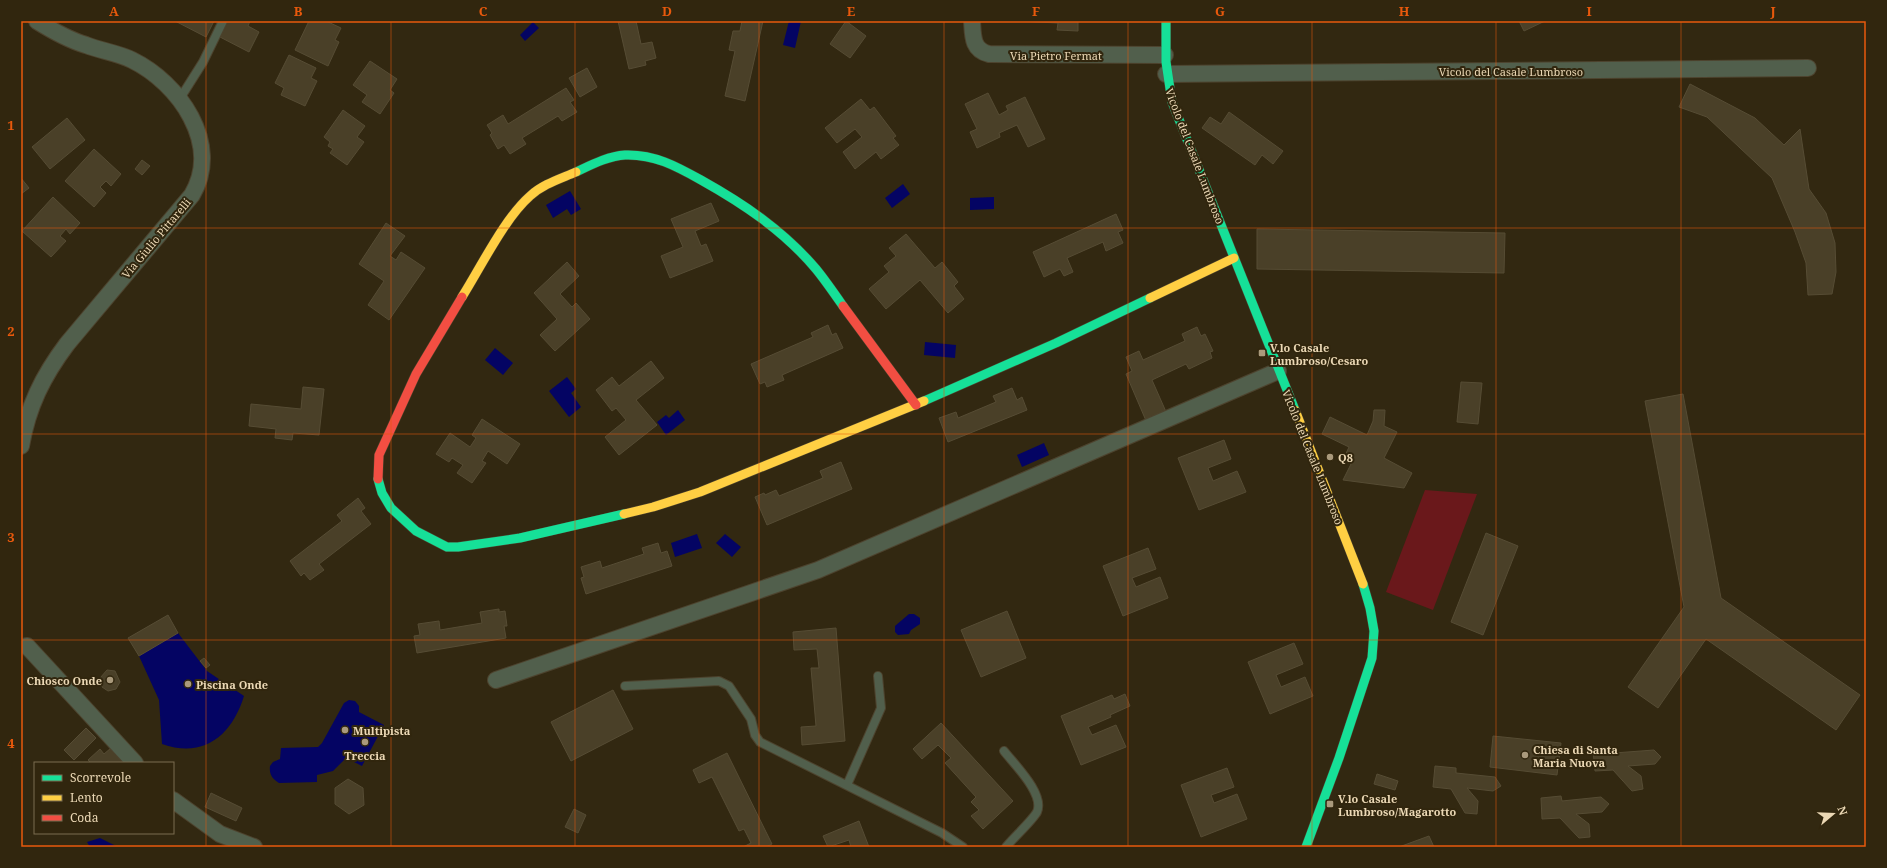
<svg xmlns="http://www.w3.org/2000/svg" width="1887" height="868" font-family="'Noto Serif',serif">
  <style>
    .green { fill: #6a181b }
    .water { fill: #040463 }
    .building { fill: #4a4028; stroke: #564c34 }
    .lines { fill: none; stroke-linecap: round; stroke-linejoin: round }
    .lane-casing { stroke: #4d432e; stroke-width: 10 }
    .street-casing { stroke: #4d432e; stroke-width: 18 }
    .fast-casing { stroke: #4d432e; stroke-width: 10 }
    .slow-casing { stroke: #4d432e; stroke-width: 10 }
    .jam-casing { stroke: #4d432e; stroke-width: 10 }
    .lane { stroke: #515f4c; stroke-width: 8 }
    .street { stroke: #515f4c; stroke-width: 16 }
    .fast { stroke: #16e098; stroke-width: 9 }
    .slow { stroke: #ffcf43; stroke-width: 9 }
    .jam { stroke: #f24e42; stroke-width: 9 }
    .grid { fill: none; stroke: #e8590c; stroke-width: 1; stroke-opacity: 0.55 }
    .poi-dot { fill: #aa9a7c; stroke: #31260e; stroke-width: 1.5 }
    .labels { text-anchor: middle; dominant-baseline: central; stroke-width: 4; stroke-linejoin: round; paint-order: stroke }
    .street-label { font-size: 11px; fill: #ebd8b5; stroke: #31260e }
    .poi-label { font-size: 11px; font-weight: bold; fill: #ebd8b5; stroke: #31260e; text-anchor: start }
    .neatline { fill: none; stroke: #e8590c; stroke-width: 1.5 }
    .grid-label { font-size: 13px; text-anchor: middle; font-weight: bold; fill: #e8590c }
  </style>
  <rect width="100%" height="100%" fill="#322811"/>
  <path class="green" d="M 1425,490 L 1477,494 L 1433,610 L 1386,592 Z"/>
  <path class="water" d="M 789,21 L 801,21 L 795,48 L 783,45 Z
    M 533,22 L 539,28 L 525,41 L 520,35 Z
    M 903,184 L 910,194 L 892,208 L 885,198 Z
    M 570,191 L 581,209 L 571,215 L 567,209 L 553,218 L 546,205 Z
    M 994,197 L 994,209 L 970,210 L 970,198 Z
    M 925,342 L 956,345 L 955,358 L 924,355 Z
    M 495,348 L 513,363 L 503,375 L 485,360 Z
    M 567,377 L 576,389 L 571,393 L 581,407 L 569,417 L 549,391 Z
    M 678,410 L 685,420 L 666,435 L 657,422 L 666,415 L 669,418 Z
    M 1044,443 L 1049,455 L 1022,467 L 1017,455 Z
    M 697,534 L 702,548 L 675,557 L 671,543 Z
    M 725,534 L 741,547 L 732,557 L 716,543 Z
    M 909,614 L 914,614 L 920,618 L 920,624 L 911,630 L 909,634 L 898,635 L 895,632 L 895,626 Z
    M 178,633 L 207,671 L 244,696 C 232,735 204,759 162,744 L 159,700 L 139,656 Z
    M 349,700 L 355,701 L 359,706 L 359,712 L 384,725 L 362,766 L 346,758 L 333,771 L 317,775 L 317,782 L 279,783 C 272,779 269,774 270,766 L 273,762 L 280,759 L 281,748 L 318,747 L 322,743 L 344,703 Z
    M 100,838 L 118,847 L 90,847 L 87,842 Z"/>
  <path class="building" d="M 175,21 L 214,21 L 206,37 Z
    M 225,21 L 250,21 L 248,26 L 259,32 L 249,52 L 218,36 Z
    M 309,21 L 326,21 L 341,28 L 335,40 L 339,42 L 328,66 L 295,50 Z
    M 618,21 L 636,21 L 641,44 L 652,42 L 656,58 L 645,61 L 646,65 L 629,69 Z
    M 742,21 L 763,21 L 745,101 L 725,96 L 735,51 L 729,50 L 733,31 L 740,31 Z
    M 846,21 L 866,36 L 850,58 L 830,44 Z
    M 1017,21 L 1078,21 L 1078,31 L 1057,30 L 1058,23 Z
    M 1519,21 L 1545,21 L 1524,31 Z
    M 289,55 L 316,68 L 311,78 L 317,81 L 305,106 L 281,95 L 284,88 L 275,83 Z
    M 370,61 L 397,79 L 390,90 L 394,93 L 380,114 L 362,102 L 367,95 L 353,85 Z
    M 587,68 L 597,87 L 580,97 L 569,78 Z
    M 1690,84 L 1755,118 L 1784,145 L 1800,129 L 1809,189 L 1826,213 L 1835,243 L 1836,272 L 1832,294 L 1808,295 L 1806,263 L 1795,232 L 1772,178 L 1707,117 L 1679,107 Z
    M 566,88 L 574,100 L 570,102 L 577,112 L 562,121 L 558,116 L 522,138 L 526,144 L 510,154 L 504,145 L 498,149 L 490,135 L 492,133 L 487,125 L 503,115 L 508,124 Z
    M 988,93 L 999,115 L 1008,110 L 1006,106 L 1025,97 L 1045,139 L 1028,147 L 1017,125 L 999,133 L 1000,137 L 977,148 L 970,132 L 977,129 L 965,104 Z
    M 861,99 L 870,110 L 874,107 L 896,136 L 893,138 L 899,145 L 881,159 L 876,152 L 855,169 L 843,152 L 862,137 L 855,129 L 837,143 L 825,128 Z
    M 343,110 L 365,126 L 357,137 L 364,142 L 347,165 L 330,153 L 333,149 L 328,146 L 330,142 L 324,137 Z
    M 1229,112 L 1283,151 L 1273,164 L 1262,155 L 1255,165 L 1202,128 L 1210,117 L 1221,124 Z
    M 67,118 L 85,140 L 50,169 L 32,147 Z
    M 94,149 L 121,174 L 111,186 L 106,181 L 100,187 L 106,193 L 94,207 L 65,181 Z
    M 142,160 L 150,166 L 142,175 L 135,169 Z
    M 21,178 L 29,188 L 21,194 Z
    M 53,197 L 80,223 L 70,234 L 66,229 L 60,236 L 66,241 L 51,257 L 22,231 Z
    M 711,203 L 719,221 L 695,231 L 701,246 L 706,244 L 713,261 L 670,278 L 661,256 L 683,247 L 671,219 Z
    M 1116,214 L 1123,230 L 1118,232 L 1123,243 L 1106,251 L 1103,242 L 1067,258 L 1073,272 L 1064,276 L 1060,269 L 1044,277 L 1033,252 Z
    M 386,223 L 405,236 L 390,256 L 396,260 L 401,252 L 425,268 L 389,320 L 368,305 L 384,281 L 359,264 Z
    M 1257,229 L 1505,233 L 1504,273 L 1257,269 Z
    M 906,234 L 935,268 L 942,262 L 958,282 L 954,286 L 964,299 L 948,313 L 920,280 L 886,309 L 869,289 L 889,272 L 884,266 L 896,256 L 889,248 Z
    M 567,262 L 579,276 L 560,294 L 572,307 L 576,303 L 590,319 L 555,351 L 540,335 L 557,319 L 534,293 Z
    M 828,325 L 832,335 L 836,333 L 843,348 L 782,375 L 784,380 L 767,387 L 765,382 L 760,384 L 751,364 L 813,337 L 811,333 Z
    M 1197,327 L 1201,336 L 1205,334 L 1213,351 L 1210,352 L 1212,358 L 1189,369 L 1186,364 L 1152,380 L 1167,414 L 1147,423 L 1126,374 L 1132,371 L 1126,357 L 1139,351 L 1143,360 L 1185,341 L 1182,334 Z
    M 651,361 L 664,378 L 636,400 L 657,425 L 619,455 L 605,437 L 626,420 L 616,408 L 612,411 L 596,390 L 612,377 L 619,386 Z
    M 1461,382 L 1482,383 L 1478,424 L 1457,422 Z
    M 303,387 L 324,389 L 319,435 L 293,433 L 292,440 L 275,438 L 276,429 L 249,426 L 251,404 L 301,409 Z
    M 1012,388 L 1017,400 L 1022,397 L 1027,410 L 948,442 L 939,418 L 956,412 L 958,418 L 996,402 L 993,396 Z
    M 1683,394 L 1721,598 L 1860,695 L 1836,730 L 1706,639 L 1658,708 L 1628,687 L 1684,607 L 1645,401 Z
    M 1374,410 L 1385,410 L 1384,426 L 1397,432 L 1384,458 L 1412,473 L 1404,488 L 1343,480 L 1351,464 L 1343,460 L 1349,447 L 1322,434 L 1330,417 L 1367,435 L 1373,421 Z
    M 482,419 L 520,444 L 507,464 L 488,451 L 482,461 L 486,463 L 472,483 L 457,473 L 463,465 L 452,458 L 449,462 L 436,454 L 450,433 L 470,447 L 476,438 L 472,435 Z
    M 1224,440 L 1231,459 L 1208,468 L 1213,481 L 1237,471 L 1246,492 L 1199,510 L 1178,458 Z
    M 841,462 L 852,489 L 767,525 L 755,497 L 764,493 L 765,495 L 776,490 L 779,496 L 823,478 L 820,471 Z
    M 358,498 L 365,508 L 361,511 L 371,524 L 319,564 L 324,570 L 310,580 L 304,573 L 301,576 L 290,561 L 342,521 L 337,515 Z
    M 1486,533 L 1518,546 L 1483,635 L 1451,622 Z
    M 658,543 L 661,553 L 667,551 L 672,566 L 586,594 L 581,578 L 584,577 L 581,567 L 600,561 L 602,568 L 644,554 L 642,548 Z
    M 1148,548 L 1156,569 L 1132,578 L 1136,587 L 1160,577 L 1168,598 L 1123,616 L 1103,566 Z
    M 499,609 L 499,612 L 505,611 L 507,626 L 504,626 L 506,638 L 417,653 L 414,636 L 420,635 L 418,624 L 439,621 L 440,630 L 482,623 L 480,612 Z
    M 1007,611 L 1026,658 L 981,677 L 961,630 Z
    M 168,615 L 178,633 L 139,656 L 128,638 Z
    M 836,628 L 845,741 L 802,745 L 801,727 L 816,726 L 811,668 L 819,668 L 817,649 L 794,650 L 793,632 Z
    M 1294,643 L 1303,664 L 1276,675 L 1281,687 L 1305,677 L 1313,696 L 1270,714 L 1248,662 Z
    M 204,658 L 210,665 L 206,668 L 200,661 Z
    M 107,670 L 115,671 L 120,682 L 116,689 L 108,691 L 102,687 L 100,678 Z
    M 613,690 L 633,729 L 571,761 L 551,722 Z
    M 1125,694 L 1130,706 L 1110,715 L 1111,717 L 1088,727 L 1092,735 L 1116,725 L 1126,747 L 1081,765 L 1061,716 L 1112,695 L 1114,699 Z
    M 941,723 L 1013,801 L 983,829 L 971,816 L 979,810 L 971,802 L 976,797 L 945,763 L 951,758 L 938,745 L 922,759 L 913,749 Z
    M 86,728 L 96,738 L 74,760 L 64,750 Z
    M 1493,736 L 1561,743 L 1557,775 L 1490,767 Z
    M 111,748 L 124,763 L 91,763 L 88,760 L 100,749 L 104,754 Z
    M 1614,748 L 1614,753 L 1654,750 L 1661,757 L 1655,764 L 1628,766 L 1641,776 L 1643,789 L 1632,791 L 1613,770 L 1595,771 L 1593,750 Z
    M 727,753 L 772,844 L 766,847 L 743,847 L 751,843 L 744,829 L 739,831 L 712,777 L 699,783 L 693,770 Z
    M 1435,766 L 1456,768 L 1456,773 L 1495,777 L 1501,786 L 1493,791 L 1467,788 L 1478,801 L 1477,814 L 1465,813 L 1451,789 L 1433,787 Z
    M 1227,768 L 1234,787 L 1211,795 L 1214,803 L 1237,794 L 1247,819 L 1201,837 L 1181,785 Z
    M 1377,774 L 1398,781 L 1395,790 L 1374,784 Z
    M 348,779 L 363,788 L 364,805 L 349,814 L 335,804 L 335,788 Z
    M 211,793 L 242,808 L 236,821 L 205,807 Z
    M 1561,796 L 1562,801 L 1601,797 L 1609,804 L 1602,812 L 1576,814 L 1589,824 L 1590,837 L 1579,838 L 1560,818 L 1542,819 L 1541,798 Z
    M 574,809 L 586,815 L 578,833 L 565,827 Z
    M 859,821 L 869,847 L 851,847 L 849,840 L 828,847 L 823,836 Z
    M 1429,836 L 1434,847 L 1399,847 Z"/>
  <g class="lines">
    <g class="lane-casing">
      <path id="lane" d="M 179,100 L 203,62 L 223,21
        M 625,686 L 719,681 L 729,686 L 751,719 L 755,735 L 760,742 L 942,833 L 963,847
        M 1004,751 C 1014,764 1045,794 1037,812 C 1032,821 1013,838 1006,847
        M 847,785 L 881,708 L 878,676"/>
    </g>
    <g class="street-casing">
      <path id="street" d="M 972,21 C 973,36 972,50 989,54 L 1165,55
        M 1166,74 L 1808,68
        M 21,446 C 28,406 43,376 67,344 L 192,195 C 222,144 179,83 132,60 C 118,53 101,51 86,45 C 69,40 53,31 37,21
        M 27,646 L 135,763
        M 496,680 L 818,570 L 1278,371
        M 173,800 L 220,834 L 254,847"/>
    </g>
    <g class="fast-casing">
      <path id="fast" d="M 1166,21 L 1166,62 L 1172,102 L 1295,410
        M 576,172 C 591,165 608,156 625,155 C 654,154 676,166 701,180 C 744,204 784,231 816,269 C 825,280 834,293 843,306
        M 924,401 L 1056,343 L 1150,298
        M 378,479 L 382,493 L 391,508 L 416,531 L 447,547 L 458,547 L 520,538 L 624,514
        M 1306,847 L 1339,758 L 1372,658 L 1374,631 L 1370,608 L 1363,584"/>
    </g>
    <g class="slow-casing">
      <path id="slow" d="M 462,297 C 481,267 504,219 530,196 C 543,184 560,179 576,172
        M 1150,298 L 1234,258
        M 1295,410 L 1363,584
        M 624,514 L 653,507 L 700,492 L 924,401"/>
    </g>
    <g class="jam-casing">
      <path id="jam" d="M 843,306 L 916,405
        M 378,479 L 379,455 L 416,374 L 462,297"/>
    </g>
    <use href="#lane" class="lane"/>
    <use href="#street" class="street"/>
    <use href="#fast" class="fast"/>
    <use href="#slow" class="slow"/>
    <use href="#jam" class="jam"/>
  </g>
  <path class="grid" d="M 206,21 L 206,847M 391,21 L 391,847M 575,21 L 575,847M 759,21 L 759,847M 944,21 L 944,847M 1128,21 L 1128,847M 1312,21 L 1312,847M 1496,21 L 1496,847M 1681,21 L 1681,847M 21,228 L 1866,228M 21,434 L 1866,434M 21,640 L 1866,640"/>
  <g class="poi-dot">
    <rect x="1258" y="349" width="8" height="8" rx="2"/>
    <circle cx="1330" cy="457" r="4"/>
    <circle cx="110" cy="680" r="4"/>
    <circle cx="188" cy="684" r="4"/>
    <circle cx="345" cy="730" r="4"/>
    <circle cx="365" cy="742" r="4"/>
    <circle cx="1525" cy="755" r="4"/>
    <rect x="1326" y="800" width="8" height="8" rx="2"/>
  </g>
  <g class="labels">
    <g class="street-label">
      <text x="1056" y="55">Via Pietro Fermat</text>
      <text x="1511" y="71">Vicolo del Casale Lumbroso</text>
      <text transform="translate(1195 156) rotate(69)">Vicolo del Casale Lumbroso</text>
      <text transform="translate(156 238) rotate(-50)">Via Giulio Pittarelli</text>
      <text transform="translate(1313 457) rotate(68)">Vicolo del Casale Lumbroso</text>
    </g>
    <g class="poi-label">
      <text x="1270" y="347">V.lo Casale<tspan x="1270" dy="13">Lumbroso/Cesaro</tspan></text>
      <text x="1338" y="457">Q8</text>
      <text x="102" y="680" text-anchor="end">Chiosco Onde</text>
      <text x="196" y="684">Piscina Onde</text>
      <text x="353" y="730">Multipista</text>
      <text x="1533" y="749">Chiesa di Santa<tspan x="1533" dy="13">Maria Nuova</tspan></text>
      <text x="365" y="755" text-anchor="middle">Treccia</text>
      <text x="1338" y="798">V.lo Casale<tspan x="1338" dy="13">Lumbroso/Magarotto</tspan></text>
    </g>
  </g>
  <rect width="1887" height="868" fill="none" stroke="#31260e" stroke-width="44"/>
  <rect x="34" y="762" width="140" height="72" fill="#31260e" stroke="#7b6d51"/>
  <rect x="42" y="775" width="20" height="6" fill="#16e098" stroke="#7b6d51"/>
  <text x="70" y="782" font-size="12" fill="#ebd8b5">Scorrevole</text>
  <rect x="42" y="795" width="20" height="6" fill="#ffcf43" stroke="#7b6d51"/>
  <text x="70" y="802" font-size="12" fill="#ebd8b5">Lento</text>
  <rect x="42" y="815" width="20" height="6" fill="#f24e42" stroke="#7b6d51"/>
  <text x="70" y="822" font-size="12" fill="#ebd8b5">Coda</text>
  <g transform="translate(1833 814) rotate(71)" stroke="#31260e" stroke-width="3" paint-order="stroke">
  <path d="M0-3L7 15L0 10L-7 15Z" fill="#ebd8b5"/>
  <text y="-6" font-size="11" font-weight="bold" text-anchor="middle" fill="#ebd8b5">N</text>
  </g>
  <rect x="22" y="22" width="1843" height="824" class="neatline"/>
  <g class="grid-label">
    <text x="114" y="16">A</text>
    <text x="298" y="16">B</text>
    <text x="483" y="16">C</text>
    <text x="667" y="16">D</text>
    <text x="851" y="16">E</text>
    <text x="1036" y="16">F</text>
    <text x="1220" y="16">G</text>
    <text x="1404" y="16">H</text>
    <text x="1589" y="16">I</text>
    <text x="1773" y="16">J</text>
    <text x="11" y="130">1</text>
    <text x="11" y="336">2</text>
    <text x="11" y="542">3</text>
    <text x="11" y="748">4</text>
  </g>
</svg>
